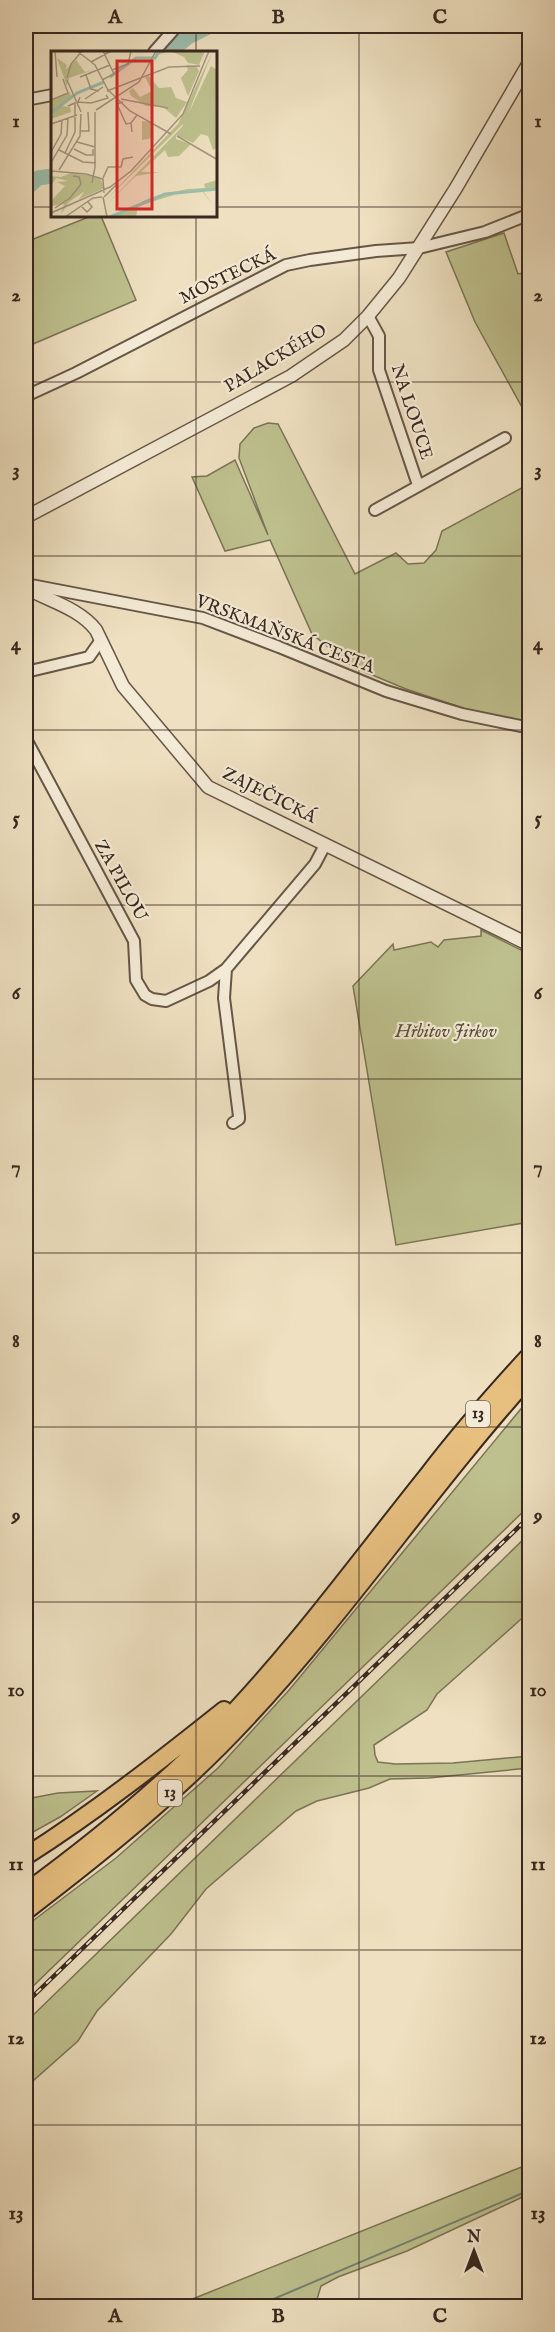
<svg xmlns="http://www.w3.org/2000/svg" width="555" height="2332" font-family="'IM FELL English',serif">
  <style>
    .green { fill: #bec18e; stroke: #7b7457; stroke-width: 1.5 }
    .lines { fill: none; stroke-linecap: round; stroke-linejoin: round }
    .stream { stroke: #738274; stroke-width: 2 }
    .river { stroke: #9bbeac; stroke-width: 15 }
    .minor-casing { stroke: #665648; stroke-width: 14 }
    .tertiary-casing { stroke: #665648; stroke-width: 15 }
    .trunk-casing { stroke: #382820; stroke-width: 20 }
    .minor { stroke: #f4ebd6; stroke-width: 10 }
    .tertiary { stroke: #f4ebd6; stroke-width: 12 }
    .trunk { stroke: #e7c080; stroke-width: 16 }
    .rail-casing { stroke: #382820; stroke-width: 4.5 }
    .rail { stroke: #f4ebd6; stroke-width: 2; stroke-dasharray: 7; stroke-linecap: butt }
    .grid { fill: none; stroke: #382820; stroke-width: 1.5; stroke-opacity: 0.55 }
    .labels { text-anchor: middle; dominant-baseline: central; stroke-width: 4.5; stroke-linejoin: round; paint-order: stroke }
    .shield { fill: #f4ebd6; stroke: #706257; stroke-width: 1.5 }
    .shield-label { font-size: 16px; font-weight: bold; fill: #382820 }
    .street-label { font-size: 18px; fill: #382820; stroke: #f4ebd6 }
    .park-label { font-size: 18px; font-style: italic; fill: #5a4e3c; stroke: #f4ebd6 }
    .inset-river { fill: none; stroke: #9bbeac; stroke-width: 3 }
    .inset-road { fill: none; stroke: #a59680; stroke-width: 1.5 }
    .view { fill: #d62828; fill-opacity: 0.15; stroke: #d62828; stroke-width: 3 }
    .inset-edge { fill: none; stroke: #382820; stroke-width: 3 }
    .neatline { fill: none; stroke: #382820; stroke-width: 2 }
    .grid-label { font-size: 20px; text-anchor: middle; font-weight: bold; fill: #382820 }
  </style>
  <rect width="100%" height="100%" fill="#eee0c0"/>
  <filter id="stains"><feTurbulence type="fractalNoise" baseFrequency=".00333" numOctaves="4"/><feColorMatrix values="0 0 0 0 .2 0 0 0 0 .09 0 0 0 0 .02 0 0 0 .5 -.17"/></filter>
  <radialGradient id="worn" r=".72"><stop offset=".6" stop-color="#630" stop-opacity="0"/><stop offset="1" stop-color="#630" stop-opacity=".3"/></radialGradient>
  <path class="green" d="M 91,216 L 101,216 L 136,300 L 26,347 L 26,242 Z
    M 504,233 L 518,274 L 529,272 L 529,420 L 475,322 L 446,252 Z
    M 268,423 L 278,424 L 355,574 L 396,553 L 408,564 L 424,563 L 436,550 L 442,531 L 529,484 L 529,723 L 461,712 L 460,707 L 406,689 L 353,667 L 312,634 L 270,540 L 225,551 L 192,477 L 207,476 L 235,460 L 268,535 L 239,458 L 240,444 L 254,428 Z
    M 481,930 L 529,954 L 529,1222 L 396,1245 L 353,986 L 393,944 L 394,950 L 431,942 L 438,947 L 444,940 L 481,936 Z
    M 529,1399 L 529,1506 L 26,1993 L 26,1926 L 116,1858 L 218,1768 L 290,1689 Z
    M 529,1534 L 529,1612 L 437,1694 L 427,1710 L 374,1745 L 375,1755 L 378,1762 L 395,1764 L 453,1763 L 529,1756 L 529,1768 L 429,1778 L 390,1779 L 369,1788 L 317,1801 L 296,1811 L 206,1889 L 171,1934 L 97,2011 L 78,2041 L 26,2087 L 26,2022 Z
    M 97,1791 L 60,1817 L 26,1836 L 26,1799 L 58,1793 Z
    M 529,2164 L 529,2194 L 407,2251 L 338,2277 L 321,2286 L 315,2306 L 175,2306 Z"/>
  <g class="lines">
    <path class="stream" d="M 257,2306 L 530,2190"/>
    <path class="river" d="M 170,52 L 188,37 L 210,26
      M 26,189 L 38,178 L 52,176"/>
    <g class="minor-casing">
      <path id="minor" d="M 154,52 L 177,26
        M 26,100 L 52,95
        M 368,316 L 379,336 L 379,370 L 418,485
        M 26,396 L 76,373 L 286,265 L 310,260 L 376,251 L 419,248 L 485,232 L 530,214
        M 375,510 L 505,438
        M 26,584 L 203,618 L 279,647 L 386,691 L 462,714 L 530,728
        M 26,672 L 89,657 L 101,640
        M 26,739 L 134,941 L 136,980 L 145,995 L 152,999 L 166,1001 L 209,981 L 226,969
        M 233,1123 L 239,1119 L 239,1116 L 224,998 L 226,969 L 315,864 L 325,845"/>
    </g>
    <g class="tertiary-casing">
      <path id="tertiary" d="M 26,517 L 291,376 L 344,340 L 368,316 L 399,278 L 456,188 L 530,61
        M 26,588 C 49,601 79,608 96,630 L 123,686 L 208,787 L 530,945"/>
    </g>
    <g class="trunk-casing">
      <path id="trunk" d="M 26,1856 C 95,1812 160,1761 224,1710
        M 26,1892 C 93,1843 158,1790 216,1731 C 293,1652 358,1562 427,1476 C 459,1434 494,1394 530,1355
        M 26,1911 C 103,1852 179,1791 245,1720 C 347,1611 430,1487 530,1376"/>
    </g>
    <use href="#minor" class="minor"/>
    <use href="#tertiary" class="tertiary"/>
    <use href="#trunk" class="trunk"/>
    <g class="rail-casing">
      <path id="rail" d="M 26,2003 L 530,1516"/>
    </g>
    <use href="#rail" class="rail"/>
  </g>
  <path class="grid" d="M 196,26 L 196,52M 359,26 L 359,2306M 26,207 L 52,207M 216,207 L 530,207M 196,216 L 196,2306M 26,382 L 530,382M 26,556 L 530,556M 26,730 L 530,730M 26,905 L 530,905M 26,1079 L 530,1079M 26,1253 L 530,1253M 26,1427 L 530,1427M 26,1602 L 530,1602M 26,1776 L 530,1776M 26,1950 L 530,1950M 26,2125 L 530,2125"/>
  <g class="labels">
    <g class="shield">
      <rect x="466" y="1401" width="24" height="26" rx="4.5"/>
      <rect x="158" y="1780" width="24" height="26" rx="4.5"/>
    </g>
    <g class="shield-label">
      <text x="478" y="1414">13</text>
      <text x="170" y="1793">13</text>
    </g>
    <g class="street-label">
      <text transform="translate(228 277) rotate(-26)">MOSTECKÁ</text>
      <text transform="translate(276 359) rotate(-31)">PALACKÉHO</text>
      <text transform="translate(411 412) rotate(72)">NA LOUCE</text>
      <text transform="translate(285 635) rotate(21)">VRSKMAŇSKÁ CESTA</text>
      <text transform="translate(269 796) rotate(27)">ZAJEČICKÁ</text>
      <text transform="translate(120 881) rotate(61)">ZA PILOU</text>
    </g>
    <g class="park-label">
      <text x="446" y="1032">Hřbitov Jirkov</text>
    </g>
  </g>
  <g transform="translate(51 51)">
    <rect width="166" height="166" fill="#eee0c0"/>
    <path d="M 154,0 L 148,14 L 137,12 L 133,6 L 122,1 ZM 161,2 L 134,71 L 53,151 L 127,73 ZM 6,7 L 16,14 L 14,19 L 25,9 L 34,21 L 45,18 L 18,27 L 16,35 ZM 135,14 L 145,15 L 148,20 L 137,45 L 130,27 L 137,19 ZM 160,15 L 166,19 L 166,97 L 162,99 L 157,85 L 150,83 L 142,92 L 125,84 L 125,88 L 140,93 L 128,105 L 117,106 L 114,99 L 90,121 L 109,121 L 85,125 L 56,153 L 131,76 ZM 98,25 L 108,37 L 120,36 L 125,47 L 136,51 L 125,67 L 112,56 L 95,55 L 80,45 L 78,40 L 82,37 L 89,46 L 101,40 L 94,26 ZM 18,41 L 21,46 L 10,55 L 19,56 L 20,61 L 0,68 L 0,50 ZM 91,70 L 100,71 L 102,87 L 91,89 ZM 20,122 L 43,125 L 42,130 L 43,126 L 49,127 L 54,137 L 28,148 L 34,140 L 18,151 L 10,163 L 13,153 L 0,155 L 0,150 L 14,135 L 6,131 L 17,130 L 5,127 L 0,135 L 0,125 L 10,126 ZM 166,129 L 166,139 L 152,140 L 162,154 L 151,140 L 139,139 L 87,155 L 85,166 L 59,166 L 101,146 L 136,138 L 154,137 L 153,133 Z" fill="#bec18e"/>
    <path class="inset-river" d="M 59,26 L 85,7 L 104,7 L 107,2 L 114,0M 0,62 L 26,42 L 53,31M 59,166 L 114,143 L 167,138"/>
    <path class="inset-road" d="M 4,0 L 6,26M 26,0 L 44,14 L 57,39 L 79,60 L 120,83M 40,11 L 60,0M 61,19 L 77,13 L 80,0M 35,24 L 40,38 L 48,40M 29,26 L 59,14M 16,27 L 20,13 L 31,0M 16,29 L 30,61M 51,29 L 63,23 L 52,0M 56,40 L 118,16 L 149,15M 29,46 L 27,51 L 40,52 L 57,47 L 55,44M 34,48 L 52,36M 70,48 L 117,57M 0,49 L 17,42 L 12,28M 72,51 L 66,53 L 75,73 L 80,72M 45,59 L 88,31 L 105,0M 0,73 L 26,64M 30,80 L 38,80 L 37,61M 81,81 L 80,72 L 86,64M 126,85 L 167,109M 26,91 L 44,96M 23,98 L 35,104 L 42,104 L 42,98M 8,99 L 32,111 L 45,112M 0,101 L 10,83 L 11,69M 14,102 L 24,81 L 24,52 L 17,55M 1,110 L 16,84 L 17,67M 8,119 L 29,85 L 30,63M 1,120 L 35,123M 35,123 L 52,128 L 53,142M 52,127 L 57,116 L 70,116 L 72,108 L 82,106M 41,132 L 44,116 L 44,61M 52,146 L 56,166M 53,146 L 66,133M 31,156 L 36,161 L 41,156 L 37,151M 4,157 L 19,147 L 30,133 L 28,126 L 22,125M 0,162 L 59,136 L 80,120 L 132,63 L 158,0M 14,166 L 42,147 L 51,146"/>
    <path class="view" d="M 66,10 L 101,10 L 101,158 L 66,158 Z"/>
    <rect width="166" height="166" class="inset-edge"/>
  </g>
  <rect width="555" height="2332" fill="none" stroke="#eee0c0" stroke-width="66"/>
  <g transform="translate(474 2251)" stroke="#f4ebd6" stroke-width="4.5" paint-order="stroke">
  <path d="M0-4.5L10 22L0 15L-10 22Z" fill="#382820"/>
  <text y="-9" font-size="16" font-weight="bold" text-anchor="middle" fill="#382820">N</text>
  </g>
  <rect x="33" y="33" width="489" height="2266" class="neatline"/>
  <g class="grid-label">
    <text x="115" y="23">A</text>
    <text x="278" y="23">B</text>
    <text x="440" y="23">C</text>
    <text x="16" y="127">1</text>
    <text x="538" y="127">1</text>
    <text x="16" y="301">2</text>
    <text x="538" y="301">2</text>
    <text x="16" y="476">3</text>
    <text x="538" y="476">3</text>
    <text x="16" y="650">4</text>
    <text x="538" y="650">4</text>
    <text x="16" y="824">5</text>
    <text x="538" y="824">5</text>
    <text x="16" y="999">6</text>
    <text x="538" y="999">6</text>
    <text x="16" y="1173">7</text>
    <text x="538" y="1173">7</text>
    <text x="16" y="1347">8</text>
    <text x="538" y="1347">8</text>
    <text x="16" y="1521">9</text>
    <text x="538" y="1521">9</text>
    <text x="16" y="1696">10</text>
    <text x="538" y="1696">10</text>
    <text x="16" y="1870">11</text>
    <text x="538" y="1870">11</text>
    <text x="16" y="2044">12</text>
    <text x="538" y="2044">12</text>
    <text x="16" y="2219">13</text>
    <text x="538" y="2219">13</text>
    <text x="115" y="2322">A</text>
    <text x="278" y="2322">B</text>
    <text x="440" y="2322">C</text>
  </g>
  <rect width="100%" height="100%" filter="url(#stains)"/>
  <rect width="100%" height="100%" fill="url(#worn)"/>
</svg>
